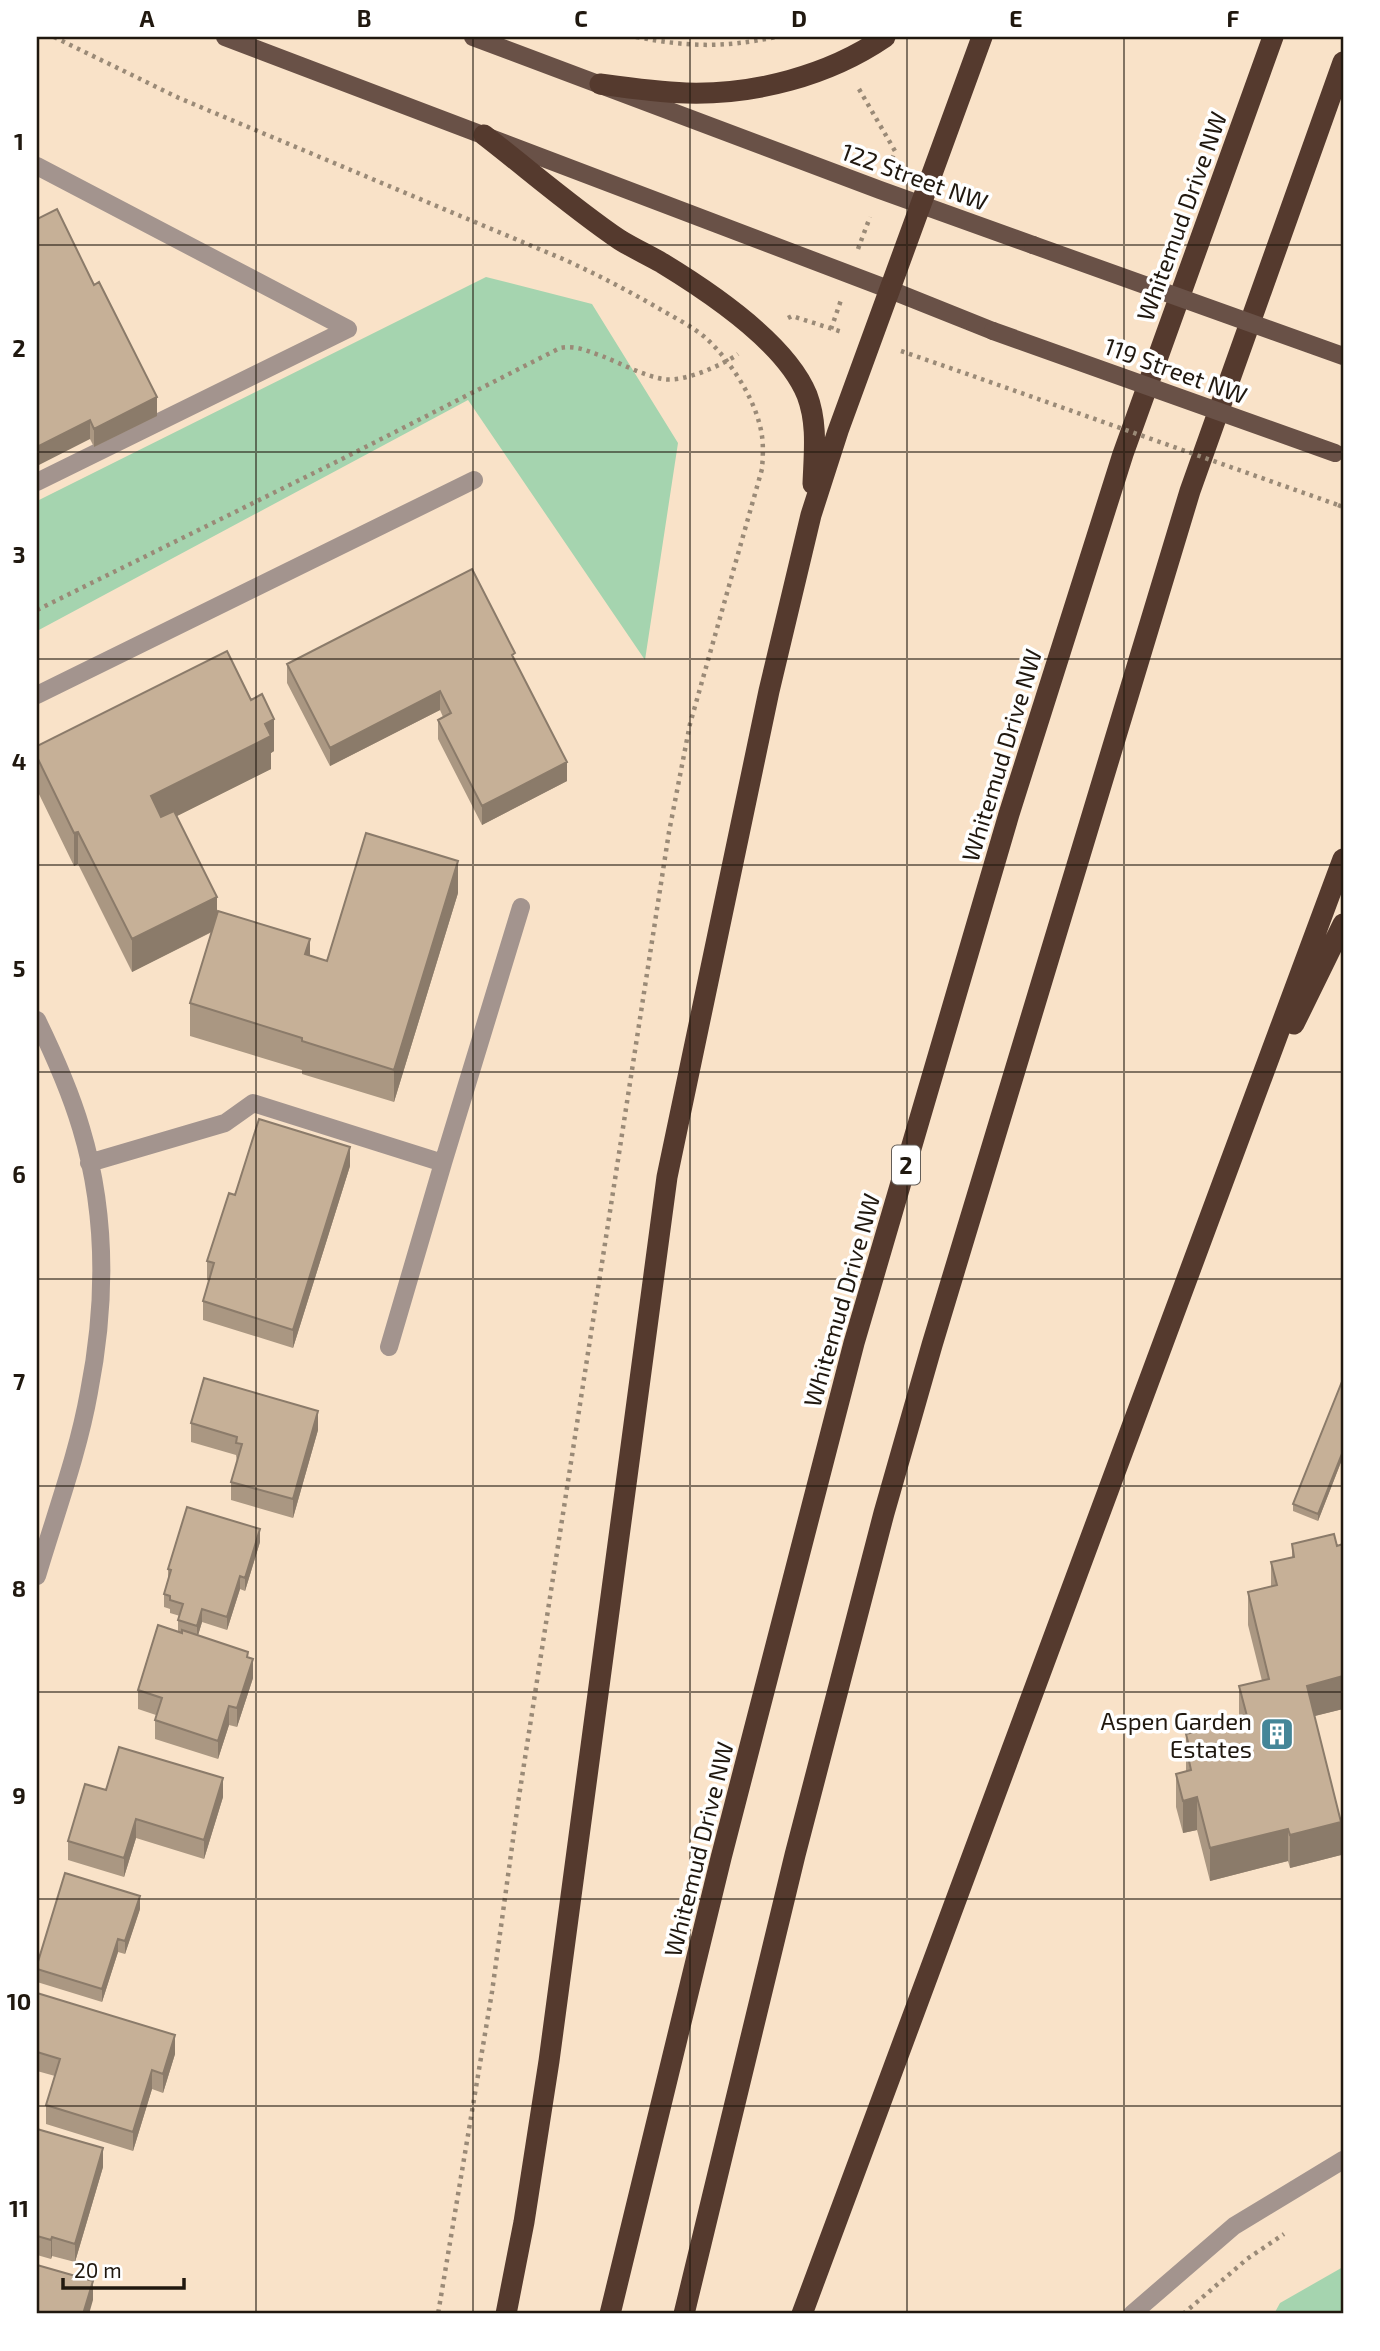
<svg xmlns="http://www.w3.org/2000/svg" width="1380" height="2351" font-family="'Exo 2',sans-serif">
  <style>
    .green { fill: #a5d4af }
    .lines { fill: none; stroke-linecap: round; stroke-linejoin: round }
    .path { stroke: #9a8a77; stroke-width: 4.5; stroke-dasharray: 3.5 5; stroke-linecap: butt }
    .minor { stroke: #a3948e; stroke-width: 18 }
    .major { stroke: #695147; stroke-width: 18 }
    .highway { stroke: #553a2e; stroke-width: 21 }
    .path-bridge { stroke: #9a8a77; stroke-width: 4.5; stroke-dasharray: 3.5 5; stroke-linecap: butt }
    .major-bridge { stroke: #695147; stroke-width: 18 }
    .wall { fill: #aa9782 }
    .shaded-wall { fill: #8b7b6a }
    .building { fill: #c6b097; stroke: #8b7b6a; stroke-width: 2 }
    .grid { fill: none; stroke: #20180f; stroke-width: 2; stroke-opacity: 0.55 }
    .labels { text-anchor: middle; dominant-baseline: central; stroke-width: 7; stroke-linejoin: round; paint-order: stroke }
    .shield { fill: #fff; stroke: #635d57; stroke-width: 2 }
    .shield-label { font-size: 23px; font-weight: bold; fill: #20180f }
    .street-label { font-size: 24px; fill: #20180f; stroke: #fff }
    .poi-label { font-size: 24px; fill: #20180f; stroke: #fff; text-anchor: end }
    .neatline { fill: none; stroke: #20180f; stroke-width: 2.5 }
    .grid-label { font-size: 23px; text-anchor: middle; font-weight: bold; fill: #20180f }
  </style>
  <rect width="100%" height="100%" fill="#f9e2c8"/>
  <path class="green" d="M 486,277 L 592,304 L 678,443 L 645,660 L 468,400 L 37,631 L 37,501 Z
    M 1343,2267 L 1343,2314 L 1274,2314 L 1280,2303 Z"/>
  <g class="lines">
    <path class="path" d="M 54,37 L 179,98 L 563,259 C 596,274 627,290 658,308 C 675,318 694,327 708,340 C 730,361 753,396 760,426 C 764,441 763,455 762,469 L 690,724 L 669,832 L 518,1803 L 492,1992 L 438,2314
      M 636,37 C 690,47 721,48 776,37
      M 859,89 L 895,151 L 890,164
      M 858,249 L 870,217
      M 788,318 L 792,316 L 842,332
      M 831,329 L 841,300
      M 901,351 L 973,376
      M 1338,505 L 1343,507
      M 37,610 L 342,459 L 560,348 C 576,345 587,351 602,356 C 620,363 644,376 663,379 C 682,383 723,365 738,354
      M 1183,2314 L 1247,2259 L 1284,2234"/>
    <path class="minor" d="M 37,166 L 348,329 L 37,482
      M 37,695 L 474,480
      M 37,1020 C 54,1055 70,1091 81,1128 C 107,1214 106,1305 89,1392 C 78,1454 55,1515 37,1576
      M 89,1163 L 225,1123 L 253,1103 L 443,1163 L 521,907
      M 389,1347 L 443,1163
      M 1132,2314 L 1234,2226 L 1343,2160"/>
    <path class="major" d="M 225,37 L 888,289 L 993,331
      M 473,37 L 880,190 L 1033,245"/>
    <path class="highway" d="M 600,84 C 629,88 657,92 686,93 C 754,95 828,76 885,37
      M 484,135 C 528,169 574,209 620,240 C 633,248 648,255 662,263 C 708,291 786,343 807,395 C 818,424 814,454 813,484
      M 1294,1024 L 1343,924
      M 506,2314 L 524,2222 L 549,2061 L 667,1177 L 769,691 L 811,515 L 838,431 L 982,37
      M 610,2314 L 721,1858 L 854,1343 L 1009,814 L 1123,454 L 1273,37
      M 684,2314 L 795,1855 L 884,1513 L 932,1345 L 1190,491 L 1343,62
      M 802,2314 L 1343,859"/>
    <path class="path-bridge" d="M 973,376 L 1338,505"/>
    <path class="major-bridge" d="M 1033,245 L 1343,356
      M 993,331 L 1335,453"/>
  </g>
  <path class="wall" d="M 37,219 L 157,416 L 94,447 L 90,439 Z
    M 515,661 L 567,781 L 482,825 L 438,739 L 438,720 L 443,717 L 440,710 L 330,766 L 287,683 L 287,664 Z
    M 251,700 L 274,751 L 271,753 L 271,769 L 177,816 L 217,915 L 310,956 L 327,961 L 458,893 L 394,1102 L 302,1074 L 302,1070 L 190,1036 L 190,1003 L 212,932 L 132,972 L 78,864 L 74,866 L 37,790 L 37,746 Z
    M 350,1166 L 293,1348 L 203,1320 L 203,1301 L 209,1281 L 207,1280 L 207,1261 L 235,1195 Z
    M 1343,1379 L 1343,1457 L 1318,1521 L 1293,1511 L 1293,1504 Z
    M 191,1423 L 318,1430 L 293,1518 L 231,1500 L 231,1482 L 237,1462 L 236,1455 L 191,1442 Z
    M 260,1542 L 245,1591 L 240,1589 L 227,1630 L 202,1622 L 198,1635 L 248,1657 L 253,1678 L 237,1727 L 229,1725 L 218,1759 L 155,1739 L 155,1720 L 156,1715 L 138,1709 L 138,1690 L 178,1632 L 178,1620 L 180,1616 L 170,1613 L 170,1609 L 164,1607 L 164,1594 L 168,1581 L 168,1569 Z
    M 1292,1544 L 1337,1546 L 1343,1544 L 1343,1709 L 1314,1716 L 1341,1855 L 1290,1868 L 1288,1861 L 1210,1881 L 1197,1830 L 1183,1833 L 1176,1807 L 1176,1774 L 1186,1771 L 1186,1734 L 1239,1718 L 1239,1686 L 1262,1681 L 1248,1625 L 1248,1592 L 1271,1586 L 1271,1562 L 1292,1557 Z
    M 106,1790 L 223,1797 L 204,1859 L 136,1838 L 124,1877 L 68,1860 L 68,1841 Z
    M 140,1909 L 125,1954 L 118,1952 L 102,2002 L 37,1982 L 37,1965 Z
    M 37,1993 L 175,2054 L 163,2093 L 152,2089 L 133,2151 L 46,2124 L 46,2105 L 55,2076 L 37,2071 Z
    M 37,2129 L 103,2167 L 75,2262 L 52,2256 L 51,2259 L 37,2255 Z"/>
  <path class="shaded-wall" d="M 157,397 L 157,416 L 94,447 L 94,429 Z
    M 90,420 L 90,439 L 37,466 L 37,447 Z
    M 440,691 L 440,710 L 330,766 L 330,748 Z
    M 274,719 L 274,751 L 271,753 L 271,769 L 151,829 L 151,796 L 265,724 Z
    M 567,762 L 567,781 L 482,825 L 482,806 Z
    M 78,832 L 78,864 L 74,866 L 74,833 Z
    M 458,861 L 458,893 L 394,1102 L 394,1070 Z
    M 217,897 L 217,929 L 132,972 L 132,939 Z
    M 310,939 L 310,972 L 305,954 Z
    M 350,1147 L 350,1166 L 293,1348 L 293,1330 Z
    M 318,1411 L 318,1430 L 293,1518 L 293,1499 Z
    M 1343,1451 L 1343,1457 L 1318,1521 L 1318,1514 Z
    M 260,1529 L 260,1542 L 245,1591 L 245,1578 Z
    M 240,1576 L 240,1589 L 227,1630 L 227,1617 Z
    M 202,1609 L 202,1622 L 197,1639 L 197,1626 Z
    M 253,1659 L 253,1678 L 237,1727 L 237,1708 Z
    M 1343,1676 L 1343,1709 L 1307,1718 L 1307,1686 Z
    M 229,1706 L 229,1725 L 218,1759 L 218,1741 Z
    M 223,1778 L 223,1797 L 204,1859 L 204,1840 Z
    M 1197,1797 L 1197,1830 L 1183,1833 L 1183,1801 Z
    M 136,1819 L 136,1838 L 124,1877 L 124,1858 Z
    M 1341,1822 L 1341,1855 L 1290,1868 L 1290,1835 Z
    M 1288,1829 L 1288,1861 L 1210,1881 L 1210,1848 Z
    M 140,1896 L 140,1909 L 125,1954 L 125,1941 Z
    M 118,1939 L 118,1952 L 102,2002 L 102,1989 Z
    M 175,2035 L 175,2054 L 163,2093 L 163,2074 Z
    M 152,2070 L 152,2089 L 133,2151 L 133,2132 Z
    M 103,2148 L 103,2167 L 75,2262 L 75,2244 Z
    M 52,2237 L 52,2256 L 51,2259 L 51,2240 Z
    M 93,2281 L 93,2300 L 89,2314 L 83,2314 Z"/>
  <path class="building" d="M 57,209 L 94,285 L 99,282 L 157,397 L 94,429 L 90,420 L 37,447 L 37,219 Z
    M 472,569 L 515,653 L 512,655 L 567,762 L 482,806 L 438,720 L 451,713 L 440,691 L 330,748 L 287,664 Z
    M 227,651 L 251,700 L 262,694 L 274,719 L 265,724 L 271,736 L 151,796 L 161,817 L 174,811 L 217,897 L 132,939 L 78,832 L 74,833 L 37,757 L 37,746 Z
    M 366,833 L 458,861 L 394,1070 L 302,1041 L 302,1038 L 190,1003 L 218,911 L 310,939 L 305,954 L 327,961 Z
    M 259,1119 L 350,1147 L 293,1330 L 203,1301 L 214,1263 L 207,1261 L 229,1193 L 235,1195 Z
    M 204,1378 L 318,1411 L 293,1499 L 231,1482 L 242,1444 L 236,1443 L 237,1437 L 191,1423 Z
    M 1343,1379 L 1343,1451 L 1318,1514 L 1293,1504 Z
    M 187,1507 L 260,1529 L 245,1578 L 240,1576 L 227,1617 L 202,1609 L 197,1626 L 178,1620 L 183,1604 L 170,1600 L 170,1596 L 164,1594 L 171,1570 L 168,1569 Z
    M 1334,1534 L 1337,1546 L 1343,1544 L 1343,1676 L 1307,1686 L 1341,1822 L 1290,1835 L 1288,1829 L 1210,1848 L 1197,1797 L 1183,1801 L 1176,1774 L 1191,1770 L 1186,1747 L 1189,1746 L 1186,1734 L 1194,1732 L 1194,1729 L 1247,1716 L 1239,1686 L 1269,1679 L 1248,1592 L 1277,1585 L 1271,1562 L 1294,1557 L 1292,1544 Z
    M 158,1625 L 182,1633 L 182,1630 L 248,1652 L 247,1657 L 253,1659 L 237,1708 L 229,1706 L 218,1741 L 155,1720 L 162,1698 L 138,1690 Z
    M 119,1747 L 223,1778 L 204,1840 L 136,1819 L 124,1858 L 68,1841 L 85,1784 L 106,1790 Z
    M 65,1873 L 140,1896 L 125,1941 L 118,1939 L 102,1989 L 37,1969 L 37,1965 Z
    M 37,1993 L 175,2035 L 163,2074 L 152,2070 L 133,2132 L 46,2105 L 60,2059 L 37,2052 Z
    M 37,2129 L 103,2148 L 75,2244 L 52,2237 L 51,2240 L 37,2236 Z
    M 37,2265 L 93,2281 L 83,2314 L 37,2314 Z"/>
  <path class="grid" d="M 256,37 L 256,2314M 473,37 L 473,2314M 690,37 L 690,2314M 907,37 L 907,2314M 1124,37 L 1124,2314M 37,245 L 1343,245M 37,452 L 1343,452M 37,659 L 1343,659M 37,865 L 1343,865M 37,1072 L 1343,1072M 37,1279 L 1343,1279M 37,1486 L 1343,1486M 37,1692 L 1343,1692M 37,1899 L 1343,1899M 37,2106 L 1343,2106"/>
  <defs>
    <g id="building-square" transform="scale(1.75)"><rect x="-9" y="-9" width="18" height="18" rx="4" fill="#448698" stroke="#fff"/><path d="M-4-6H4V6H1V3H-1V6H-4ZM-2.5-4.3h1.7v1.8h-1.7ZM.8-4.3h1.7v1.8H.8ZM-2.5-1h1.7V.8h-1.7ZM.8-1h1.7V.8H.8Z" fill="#fff"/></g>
  </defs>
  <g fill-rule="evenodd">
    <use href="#building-square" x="1277" y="1734"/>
  </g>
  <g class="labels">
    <rect class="shield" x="892" y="1145.5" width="28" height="39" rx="5"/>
    <g class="shield-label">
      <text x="906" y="1165">2</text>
    </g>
    <g class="street-label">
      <text transform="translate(915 176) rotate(20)">122 Street NW</text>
      <text transform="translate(1181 216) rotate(-70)">Whitemud Drive NW</text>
      <text transform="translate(1176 370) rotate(20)">119 Street NW</text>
      <text transform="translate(1001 755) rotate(-73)">Whitemud Drive NW</text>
      <text transform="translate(841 1300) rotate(-74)">Whitemud Drive NW</text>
      <text transform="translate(698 1849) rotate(-76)">Whitemud Drive NW</text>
    </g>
    <g class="poi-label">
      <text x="1252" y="1720">Aspen Garden<tspan x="1252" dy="28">Estates</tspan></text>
    </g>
  </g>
  <rect width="1380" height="2351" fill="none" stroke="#ffffff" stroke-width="77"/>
  <path d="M63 2278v10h121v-10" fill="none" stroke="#20180f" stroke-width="3.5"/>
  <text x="74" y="2278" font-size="21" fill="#20180f" stroke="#ffffff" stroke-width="5" paint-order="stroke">20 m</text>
  <rect x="38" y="38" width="1304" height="2274" class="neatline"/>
  <g class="grid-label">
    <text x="147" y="27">A</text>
    <text x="364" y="27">B</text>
    <text x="581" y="27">C</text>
    <text x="799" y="27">D</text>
    <text x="1016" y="27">E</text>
    <text x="1233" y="27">F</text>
    <text x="19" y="150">1</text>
    <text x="19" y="357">2</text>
    <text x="19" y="563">3</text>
    <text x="19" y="770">4</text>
    <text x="19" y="977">5</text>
    <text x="19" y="1183">6</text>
    <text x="19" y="1390">7</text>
    <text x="19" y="1597">8</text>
    <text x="19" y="1804">9</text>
    <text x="19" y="2010">10</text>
    <text x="19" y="2217">11</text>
  </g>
</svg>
